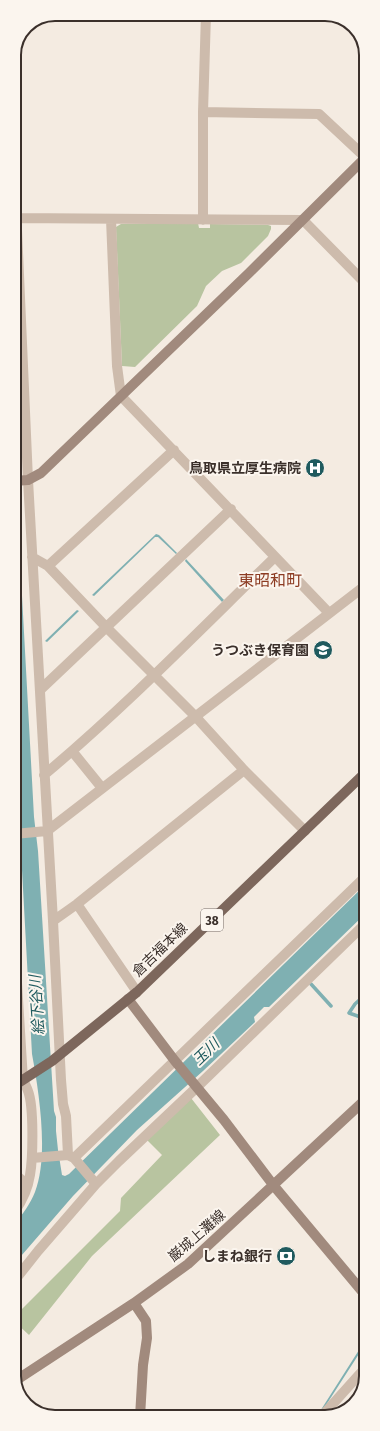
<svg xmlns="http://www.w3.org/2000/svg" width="380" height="1431" font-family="'Fira Sans Condensed','Noto Sans JP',sans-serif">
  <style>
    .green { fill: #b8c4a0 }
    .water { fill: #7fb0b2 }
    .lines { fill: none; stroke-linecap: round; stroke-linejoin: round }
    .stream { stroke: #7fb0b2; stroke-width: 3.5 }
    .street { stroke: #cdbbac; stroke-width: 10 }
    .secondary { stroke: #a18a7d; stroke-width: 10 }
    .primary { stroke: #7d675c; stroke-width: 10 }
    .labels { text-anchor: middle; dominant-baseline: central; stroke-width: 4; stroke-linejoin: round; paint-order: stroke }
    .shield { fill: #fbf5ee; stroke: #756b66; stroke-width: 1 }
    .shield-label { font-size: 13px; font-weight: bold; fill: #3b302b }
    .poi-label { font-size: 14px; font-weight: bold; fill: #3b302b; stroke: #fbf5ee; text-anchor: end }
    .street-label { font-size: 14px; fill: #3b302b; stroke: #fbf5ee }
    .water-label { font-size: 15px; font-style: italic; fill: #1f5a5e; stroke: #fbf5ee }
    .quarter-label { font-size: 16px; fill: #8c3b22; stroke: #fbf5ee }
    .rim { fill: none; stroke: #3b302b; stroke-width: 2 }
  </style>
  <rect width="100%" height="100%" fill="#f4ebe1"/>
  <path class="green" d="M 198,223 L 199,228 L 210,228 L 210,224 L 268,225 L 271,226 L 271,229 L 268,236 L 241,263 L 222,271 L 206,286 L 197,306 L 135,367 L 122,366 L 116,227 L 121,224 Z
    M 191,1098 L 220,1135 L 92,1256 L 29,1335 L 15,1322 L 15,1316 L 120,1211 L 121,1198 L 162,1155 L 146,1139 Z"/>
  <path class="water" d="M 14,448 L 34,817 L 38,851 L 54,1111 L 56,1117 L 56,1131 L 58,1150 L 62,1175 L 65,1176 L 69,1174 L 366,884 L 366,913 L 269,1007 L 264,1007 L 254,1017 L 255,1022 L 203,1071 L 137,1130 L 73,1196 L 15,1263 L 15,1223 C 23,1214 30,1204 35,1192 C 49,1156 39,1092 32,1054 L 14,723 Z
    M 156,534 L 159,535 L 177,553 L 176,554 L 158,537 L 155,537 L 94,596 L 92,595 Z
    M 186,559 L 224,600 L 222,602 L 185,561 Z
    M 77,610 L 79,611 L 47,642 L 45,641 Z
    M 366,1339 L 366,1343 L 319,1416 L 317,1416 Z"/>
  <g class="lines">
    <path class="stream" d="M 311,984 L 331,1006
      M 366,994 L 355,1004 L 349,1013 L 366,1019"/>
    <path class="street" d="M 203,112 L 319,114 L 365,157
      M 14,161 L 28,480 L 53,921 L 61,1080 L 63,1104 L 66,1116 L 68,1155 L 74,1158 L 366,876
      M 14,218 L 303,220 L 365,283
      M 111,219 L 117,366 L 121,396 L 329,613
      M 203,220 L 203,112 L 206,14
      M 32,557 L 48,566 L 106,627 L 195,716 L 244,770 L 305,831
      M 48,566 L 174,450
      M 40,690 L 231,509
      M 72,751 L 102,788
      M 44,775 C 125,707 199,631 275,557
      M 14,834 L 47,831 L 366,585
      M 77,904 L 137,992
      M 53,921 L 77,904 L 244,770
      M 14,934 L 23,1080 C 25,1084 27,1088 28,1091 C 34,1106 33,1158 30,1175 C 28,1188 22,1201 15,1211
      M 32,1158 L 68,1155
      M 74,1158 L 96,1184
      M 15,1174 L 27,1185
      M 15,1280 L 38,1251 L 96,1184 L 119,1161 L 196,1088 L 366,923
      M 322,1416 L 366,1367"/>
    <path class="secondary" d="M 14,481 L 28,480 L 41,473 L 249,273 L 365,158
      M 128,999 L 175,1061 L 224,1120 L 274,1186 L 366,1296
      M 134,1303 L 146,1321 L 147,1338 L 143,1365 L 140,1417
      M 15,1381 L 134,1303 L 188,1264 L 366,1099"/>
    <path class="primary" d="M 15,1085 L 52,1061 L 137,992 L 366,772"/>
  </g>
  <defs>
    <g id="hospital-disc" transform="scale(1)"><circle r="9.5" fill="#1f5a5e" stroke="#fbf5ee"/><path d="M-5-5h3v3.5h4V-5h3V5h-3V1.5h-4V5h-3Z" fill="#fff"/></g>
    <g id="school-disc" transform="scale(1)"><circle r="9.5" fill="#1f5a5e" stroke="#fbf5ee"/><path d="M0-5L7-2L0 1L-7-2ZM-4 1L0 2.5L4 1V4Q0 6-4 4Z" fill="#fff"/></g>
    <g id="bank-disc" transform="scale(1)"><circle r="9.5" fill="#1f5a5e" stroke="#fbf5ee"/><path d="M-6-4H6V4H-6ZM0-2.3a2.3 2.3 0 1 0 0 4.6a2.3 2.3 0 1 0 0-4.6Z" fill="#fff"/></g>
  </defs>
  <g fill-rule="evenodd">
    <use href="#hospital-disc" x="315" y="468"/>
    <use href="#school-disc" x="323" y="650"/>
    <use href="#bank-disc" x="286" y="1256"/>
  </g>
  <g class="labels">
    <rect class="shield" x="201" y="909" width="22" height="22" rx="3"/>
    <g class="shield-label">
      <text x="212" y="920">38</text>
    </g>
    <g class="poi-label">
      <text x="301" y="468">鳥取県立厚生病院</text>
      <text x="309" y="650">うつぶき保育園</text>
      <text x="272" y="1256">しまね銀行</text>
    </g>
    <g class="street-label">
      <text transform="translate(160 950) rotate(-44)">倉吉福本線</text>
      <text transform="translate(197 1236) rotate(-41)">巌城上灘線</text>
    </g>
    <g class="water-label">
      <text transform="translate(37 1005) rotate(-94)">絵下谷川</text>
      <text transform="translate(206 1052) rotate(-44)">玉川</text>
    </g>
    <g class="quarter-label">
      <text x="270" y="580">東昭和町</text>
    </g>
  </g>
  <path d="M0 0H380V1431H0ZM55 21H325A34 34 0 0 1 359 55V1376A34 34 0 0 1 325 1410H55A34 34 0 0 1 21 1376V55A34 34 0 0 1 55 21Z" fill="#fbf5ee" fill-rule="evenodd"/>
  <path class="rim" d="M55 21H325A34 34 0 0 1 359 55V1376A34 34 0 0 1 325 1410H55A34 34 0 0 1 21 1376V55A34 34 0 0 1 55 21Z"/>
</svg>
